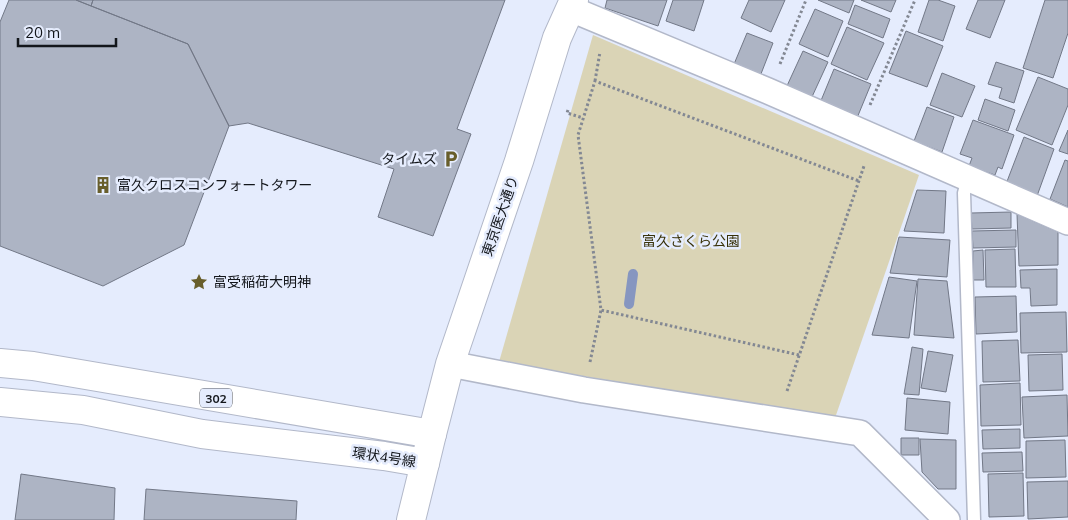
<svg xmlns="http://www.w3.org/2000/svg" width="1068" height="520" font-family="Mulish,'Noto Sans JP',sans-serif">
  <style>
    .green { fill: #dad4b6 }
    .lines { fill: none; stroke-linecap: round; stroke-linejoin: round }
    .stream { stroke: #8696c0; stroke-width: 10 }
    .building { fill: #adb4c4; stroke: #727887 }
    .lane-casing { stroke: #b2b8c9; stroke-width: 15 }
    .street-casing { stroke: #b2b8c9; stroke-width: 28 }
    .secondary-casing { stroke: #b2b8c9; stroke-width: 30 }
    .primary-casing { stroke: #b2b8c9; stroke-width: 30 }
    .path { stroke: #838893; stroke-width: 3; stroke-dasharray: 2.5 2.5; stroke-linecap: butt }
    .lane { stroke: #fff; stroke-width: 12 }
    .street { stroke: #fff; stroke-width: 25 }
    .secondary { stroke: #fff; stroke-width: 28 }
    .primary { stroke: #fff; stroke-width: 28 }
    .labels { text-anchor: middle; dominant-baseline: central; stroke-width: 5; stroke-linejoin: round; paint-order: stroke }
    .shield { fill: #e5ecfd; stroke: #52565f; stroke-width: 1 }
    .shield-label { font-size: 12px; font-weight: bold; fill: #13161b }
    .poi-label { font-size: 14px; fill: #13161b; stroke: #e5ecfd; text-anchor: start }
    .street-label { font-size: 14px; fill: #13161b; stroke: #e5ecfd }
    .park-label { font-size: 14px; fill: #383108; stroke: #e5ecfd }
  </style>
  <rect width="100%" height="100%" fill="#e5ecfd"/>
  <path class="green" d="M 593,35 L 919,175 L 835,418 L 499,362 Z"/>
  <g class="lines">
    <path class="stream" d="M 629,304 L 633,274"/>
  </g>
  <path class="building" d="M 9,0 L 76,0 L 188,44 L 229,126 L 184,245 L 103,286 L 0,246 L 0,22 Z
    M 76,0 L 93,0 L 91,6 Z
    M 93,0 L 505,0 L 457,129 L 471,134 L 433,236 L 378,217 L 394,169 L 248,123 L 229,126 L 188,44 L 91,6 Z
    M 607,0 L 667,0 L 658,26 L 605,8 Z
    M 673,0 L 704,0 L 694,31 L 666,21 Z
    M 749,0 L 785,0 L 771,32 L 741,18 Z
    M 818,0 L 854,0 L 849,13 Z
    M 861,0 L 896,0 L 891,12 Z
    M 929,0 L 938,0 L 955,6 L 943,41 L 918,32 Z
    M 978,0 L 1005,0 L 990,38 L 966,29 Z
    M 1045,0 L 1068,0 L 1068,33 L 1053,78 L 1023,68 Z
    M 855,5 L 890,19 L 883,38 L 848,24 Z
    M 815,9 L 843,21 L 828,57 L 799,44 Z
    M 847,27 L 884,43 L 867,80 L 831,64 Z
    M 906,31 L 943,46 L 927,87 L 889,73 Z
    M 747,33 L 773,43 L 759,79 L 732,69 Z
    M 803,51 L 828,62 L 811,99 L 786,88 Z
    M 996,62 L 1024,71 L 1014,103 L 999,98 L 1002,88 L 988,84 Z
    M 834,69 L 871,84 L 857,118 L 820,103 Z
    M 942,73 L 975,86 L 962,117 L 930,105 Z
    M 1038,77 L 1068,89 L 1068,105 L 1052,145 L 1016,130 Z
    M 985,99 L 1015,110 L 1008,131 L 978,120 Z
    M 927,107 L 954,117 L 942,152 L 914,141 Z
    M 973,120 L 1014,135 L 1002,169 L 998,167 L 995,175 L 969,166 L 972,158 L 960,154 Z
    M 1068,130 L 1068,154 L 1059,151 Z
    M 1024,137 L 1054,149 L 1037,196 L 1006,184 Z
    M 1065,160 L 1068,161 L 1068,207 L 1050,199 Z
    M 917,190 L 946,191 L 944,233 L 904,231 Z
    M 1011,212 L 1011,228 L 972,229 L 971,213 Z
    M 1017,214 L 1058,232 L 1058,265 L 1019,266 Z
    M 1016,230 L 1016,247 L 973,248 L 972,231 Z
    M 899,237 L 950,240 L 947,277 L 890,273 Z
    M 1015,249 L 1016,287 L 986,287 L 985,250 Z
    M 983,250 L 984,280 L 973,280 L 973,251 Z
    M 1057,269 L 1057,305 L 1031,306 L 1030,288 L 1021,288 L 1020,270 Z
    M 889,277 L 917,281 L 909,338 L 872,335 Z
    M 918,279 L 947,281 L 954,338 L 914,335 Z
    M 1016,296 L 1017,332 L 976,334 L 975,297 Z
    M 1066,312 L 1067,352 L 1021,353 L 1020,313 Z
    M 1018,340 L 1020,381 L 983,382 L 982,341 Z
    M 912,347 L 923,349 L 919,395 L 904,394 Z
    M 928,351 L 953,355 L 946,392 L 921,388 Z
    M 1062,354 L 1063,390 L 1029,391 L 1028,355 Z
    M 1020,383 L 1021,425 L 981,426 L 980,385 Z
    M 1067,395 L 1068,436 L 1024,438 L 1022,397 Z
    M 907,398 L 950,402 L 948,434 L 905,430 Z
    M 1020,429 L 1020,448 L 983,449 L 982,430 Z
    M 901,438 L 919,438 L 919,455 L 901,455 Z
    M 920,439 L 956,440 L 956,489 L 938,489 L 922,472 Z
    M 1065,440 L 1066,477 L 1026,478 L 1026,441 Z
    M 1022,452 L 1023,471 L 983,472 L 982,453 Z
    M 1023,473 L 1024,516 L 989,517 L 988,474 Z
    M 21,474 L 115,488 L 114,520 L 15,520 Z
    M 1068,481 L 1068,517 L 1028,519 L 1027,482 Z
    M 146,489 L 297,501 L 296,520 L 144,520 Z"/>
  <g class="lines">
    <g class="lane-casing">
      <path id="lane" d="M 968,178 L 964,193 L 974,520"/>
    </g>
    <g class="street-casing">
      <path id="street" d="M 571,9 L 768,91 L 1068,222
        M 450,364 L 584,390 L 860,433 L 947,520"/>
    </g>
    <g class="secondary-casing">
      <path id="secondary" d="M 432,434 L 450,364 L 519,161 L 557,38 L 574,0
        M 411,520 L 425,463"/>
    </g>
    <g class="primary-casing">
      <path id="primary" d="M 0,363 L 33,366 L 432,434 L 425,463 L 384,456 L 202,434 L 83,410 L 0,402"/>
    </g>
    <path class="path" d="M 780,64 L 806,0
      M 595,81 L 600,52
      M 870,105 L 915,0
      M 568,110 L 567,113 L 583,118
      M 799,355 L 601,310 L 578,135 L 595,81 L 859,181
      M 590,362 L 601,310
      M 787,391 L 864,166"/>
    <use href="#lane" class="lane"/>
    <use href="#street" class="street"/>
    <use href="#secondary" class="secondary"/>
    <use href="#primary" class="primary"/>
  </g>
  <defs>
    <g id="parking-bare" transform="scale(1.35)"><path d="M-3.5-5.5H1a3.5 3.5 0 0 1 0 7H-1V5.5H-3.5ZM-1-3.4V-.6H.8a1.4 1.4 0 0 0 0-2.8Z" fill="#685e2b" stroke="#e5ecfd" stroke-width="2.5" paint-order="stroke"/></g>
    <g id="building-bare" transform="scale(1.35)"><path d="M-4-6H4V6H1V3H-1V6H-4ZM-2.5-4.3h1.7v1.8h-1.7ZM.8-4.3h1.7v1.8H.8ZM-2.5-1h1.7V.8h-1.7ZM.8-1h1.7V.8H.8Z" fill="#685e2b" stroke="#e5ecfd" stroke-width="2.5" paint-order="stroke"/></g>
    <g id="sight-bare" transform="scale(1.35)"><path d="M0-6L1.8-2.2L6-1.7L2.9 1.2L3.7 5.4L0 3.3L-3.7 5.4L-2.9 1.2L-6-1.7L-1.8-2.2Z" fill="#685e2b" stroke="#e5ecfd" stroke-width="2.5" paint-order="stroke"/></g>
  </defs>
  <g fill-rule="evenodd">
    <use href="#parking-bare" x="451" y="159"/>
    <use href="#building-bare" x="103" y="185"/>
    <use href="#sight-bare" x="199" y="282"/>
  </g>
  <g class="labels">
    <rect class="shield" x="200" y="388.5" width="32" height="19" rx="4"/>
    <g class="shield-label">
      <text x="216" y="398">302</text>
    </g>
    <g class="poi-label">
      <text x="437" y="159" text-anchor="end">タイムズ</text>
      <text x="117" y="185">富久クロスコンフォートタワー</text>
      <text x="213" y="282">富受稲荷大明神</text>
    </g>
    <g class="street-label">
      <text transform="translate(500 216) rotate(-71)">東京医大通り</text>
      <text transform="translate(384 457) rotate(9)">環状4号線</text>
    </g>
    <g class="park-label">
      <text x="691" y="241">富久さくら公園</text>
    </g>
  </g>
  <path d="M18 38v8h98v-8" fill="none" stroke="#13161b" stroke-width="2.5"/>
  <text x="25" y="38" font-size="15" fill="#13161b" stroke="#e5ecfd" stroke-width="4" paint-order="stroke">20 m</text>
</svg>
